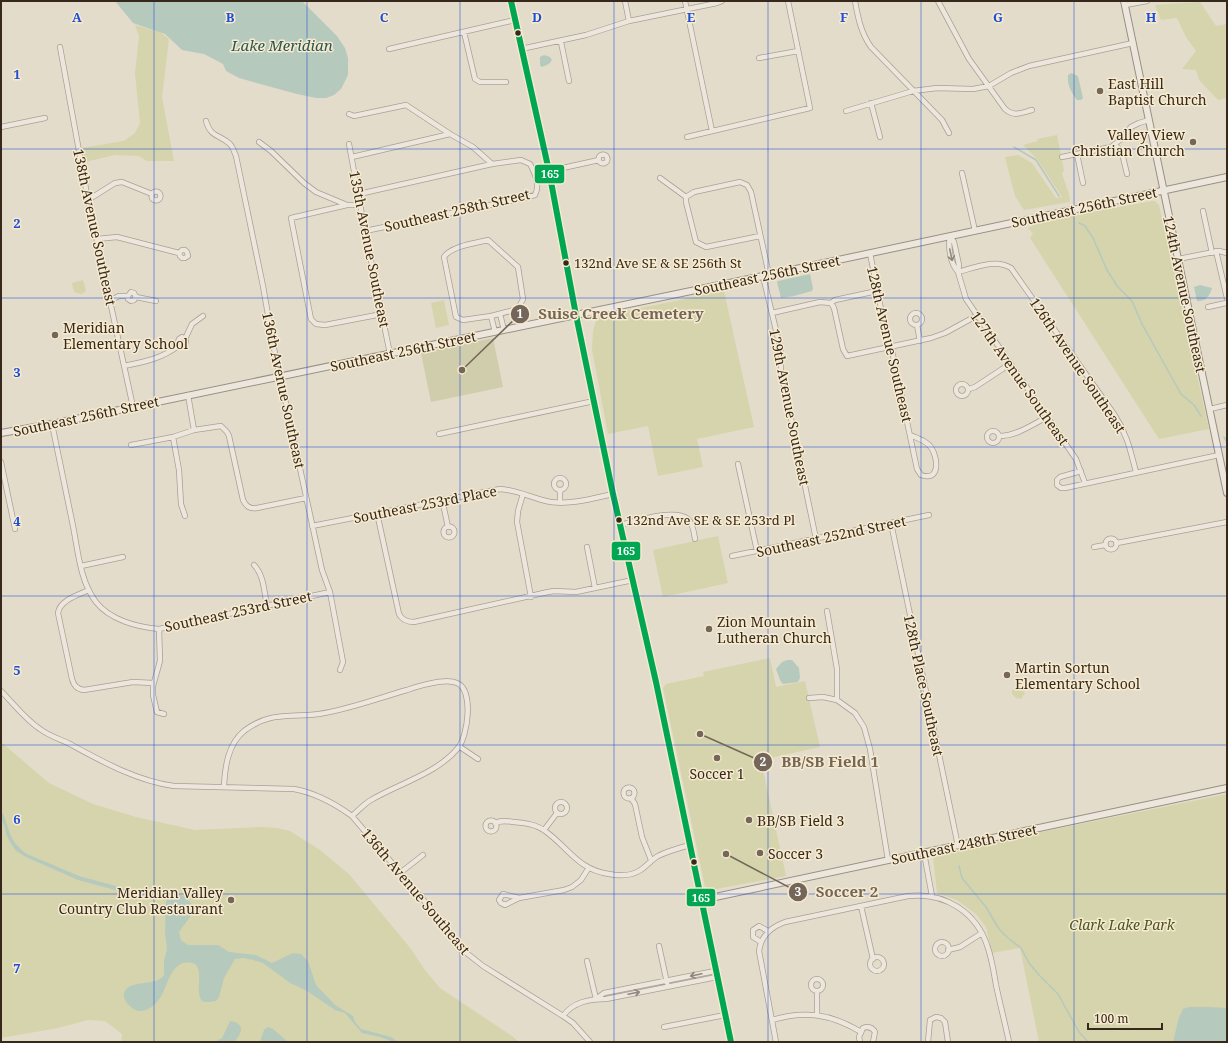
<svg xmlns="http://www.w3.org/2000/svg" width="1228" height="1043" font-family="'Noto Serif',serif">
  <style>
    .green { fill: #d5d4ac }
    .cemetery { fill: #cfcdab }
    .water { fill: #b6c9bd }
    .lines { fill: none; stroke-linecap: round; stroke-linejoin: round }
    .stream { stroke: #b6c9bd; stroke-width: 1.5 }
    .street-casing { stroke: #a9a094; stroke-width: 6 }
    .secondary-casing { stroke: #989084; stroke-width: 8 }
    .street { stroke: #ece6dc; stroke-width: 4.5 }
    .secondary { stroke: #ece6dc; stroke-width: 6 }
    .bus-1-casing { stroke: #f6eacf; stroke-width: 9 }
    .bus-1 { stroke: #00a651; stroke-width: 6 }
    .oneway { stroke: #92877c }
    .grid { fill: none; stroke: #1d4ed8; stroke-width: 1; stroke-opacity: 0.55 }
    .bus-dot { fill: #37281c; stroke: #f6eacf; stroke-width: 1.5 }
    .poi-dot { fill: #746759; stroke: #f6eacf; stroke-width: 1.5 }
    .labels { text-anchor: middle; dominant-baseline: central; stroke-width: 3; stroke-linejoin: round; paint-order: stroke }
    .bus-label { font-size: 13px; fill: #37281c; stroke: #f6eacf; text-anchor: start }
    .poi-label { font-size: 14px; fill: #37281c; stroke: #f6eacf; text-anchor: start }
    .street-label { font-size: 14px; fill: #37281c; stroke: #f6eacf }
    .park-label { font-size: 14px; font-style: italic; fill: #495422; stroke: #f6eacf }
    .water-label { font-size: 15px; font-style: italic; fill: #2a5753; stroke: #f6eacf }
    .grid-label { font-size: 13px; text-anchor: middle; font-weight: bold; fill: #1d4ed8; stroke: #f6eacf; stroke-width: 3; stroke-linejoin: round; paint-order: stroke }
    .leader { fill: none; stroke: #746759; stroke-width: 1.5 }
    .callout-dot { fill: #746759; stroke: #f6eacf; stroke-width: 1.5 }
    .mark-label { font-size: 12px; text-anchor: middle; font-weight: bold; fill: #fff }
    .callout-label { font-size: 15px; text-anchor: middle; font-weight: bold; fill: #746759; stroke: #f6eacf; stroke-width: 3; stroke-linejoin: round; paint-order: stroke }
    .line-badge { stroke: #f6eacf; stroke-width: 1.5 }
    .badge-label { font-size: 11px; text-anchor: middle; font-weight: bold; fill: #fff }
  </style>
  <rect width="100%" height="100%" fill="#e4dcca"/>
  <path class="green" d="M 1200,2 L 1216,26 L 1227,24 L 1227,98 L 1218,100 L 1199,80 L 1196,70 L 1182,69 L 1196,51 L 1186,37 L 1177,18 L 1161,20 L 1155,5 Z
    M 135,25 L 160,32 L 169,39 L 162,97 L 174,161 L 147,161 L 139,156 L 115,155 L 85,162 L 82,148 L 124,141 L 135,133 L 140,123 L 135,74 L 139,36 Z
    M 1057,135 L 1064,170 L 1062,174 L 1069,194 L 1070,202 L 1024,210 L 1015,196 L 1005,157 L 1018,155 L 1032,163 L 1056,198 L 1062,197 L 1037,159 L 1023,145 L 1038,141 L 1037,139 Z
    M 1152,201 L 1155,201 L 1159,205 L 1209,429 L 1159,439 L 1030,238 L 1033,233 L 1028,228 L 1039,222 Z
    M 83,280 L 86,290 L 84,293 L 80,294 L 74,292 L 72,283 Z
    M 724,291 L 754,427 L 697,439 L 703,467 L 658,476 L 648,426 L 608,434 L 592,350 L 593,331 L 597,317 Z
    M 444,300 L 449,325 L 436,328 L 431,303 Z
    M 718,536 L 728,583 L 663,597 L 653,550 Z
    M 770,658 L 776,687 L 805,681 L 820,747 L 761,760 L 786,876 L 711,890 L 705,886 L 663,688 L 666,684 L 704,676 L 703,672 Z
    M 1017,685 L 1022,688 L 1025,693 L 1021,699 L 1016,698 L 1012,694 L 1012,691 Z
    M 1,742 L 49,783 L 93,804 L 136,817 L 195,830 L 261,827 L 277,828 L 290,831 L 320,850 L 349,874 L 411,949 L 425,970 L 440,988 L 512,1036 L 519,1042 L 121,1042 L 122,1034 L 105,1021 L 88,1020 L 58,1028 L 1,1038 Z
    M 1227,794 L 1227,1042 L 1039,1042 L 1020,948 L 992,953 L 986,927 L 976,914 L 957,900 L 937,893 L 933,857 L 998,841 Z"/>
  <path class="cemetery" d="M 493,338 L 503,387 L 431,402 L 421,353 Z"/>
  <path class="water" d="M 115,1 L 302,1 L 337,36 L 345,48 L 348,58 L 348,75 L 341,89 L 334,95 L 326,98 L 316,98 L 297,94 L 239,78 L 226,71 L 223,64 L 204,54 L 182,50 L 165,34 L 133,23 Z
    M 544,55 L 550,57 L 552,60 L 549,64 L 542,67 L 540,65 L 540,57 Z
    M 1071,73 L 1078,76 L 1083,98 L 1081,100 L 1077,100 C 1071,92 1067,85 1068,75 Z
    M 810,274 L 813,288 L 812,291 L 794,296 L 781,298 L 777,282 L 778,281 Z
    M 1200,285 L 1212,288 C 1210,295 1206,302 1197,301 L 1194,287 Z
    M 787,660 L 792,660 L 799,668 L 800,678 L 798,682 L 783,684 L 780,680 L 776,669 L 782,662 Z
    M 1,810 C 11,829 7,840 27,854 L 79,876 L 145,894 L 168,897 L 176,894 L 184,896 L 191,903 L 193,910 L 190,917 L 179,932 L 181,940 L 188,945 L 218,945 L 229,952 L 256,955 L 272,963 L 293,953 L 301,954 L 308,961 L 316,985 L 335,1005 L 353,1016 L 355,1022 L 361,1029 L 391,1037 L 398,1042 L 393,1042 L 380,1037 L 362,1033 L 345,1013 L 335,1010 L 307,991 L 290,983 L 263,963 L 253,960 L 244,958 L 235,959 L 224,978 L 219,997 L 216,1001 L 210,1002 L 204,1002 L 201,1000 C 195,987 204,973 195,964 C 168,955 169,992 156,1003 C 152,1007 145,1012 139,1011 C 132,1010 120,999 125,991 C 132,979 156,987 164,975 L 164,960 L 167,950 L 165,933 L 166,899 L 145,898 L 78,880 L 26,857 L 16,851 L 10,842 L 6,834 L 5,827 L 1,818 Z
    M 1189,1007 L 1208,1007 L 1227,1008 L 1227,1042 L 1173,1042 L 1179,1017 L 1183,1009 Z
    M 230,1021 C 246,1023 242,1034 234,1042 L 215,1042 L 222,1038 Z
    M 268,1027 L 273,1029 L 288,1042 L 260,1042 L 264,1030 Z"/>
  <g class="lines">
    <path class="stream" d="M 1014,147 L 1036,160 L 1059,196
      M 1079,223 L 1085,226 L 1093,238 L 1107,270 L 1117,286 L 1132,301 L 1142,324 L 1181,394 L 1194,405 L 1201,416
      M 1224,437 L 1227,442
      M 959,866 L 962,878 L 986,907 L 999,929 L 1008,938 L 1021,948 L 1029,963 L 1039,975 L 1058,994 L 1079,1032 L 1088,1042"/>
    <g class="street-casing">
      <path id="street" d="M 625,1 L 629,21
        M 685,1 L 712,131
        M 855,1 C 858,18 861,33 871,47 L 942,120 L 949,133
        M 938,1 L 969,59 L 1005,109 C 1014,117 1021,113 1032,110
        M 1125,5 L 1147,1
        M 464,32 L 475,79 L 480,82 L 506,82
        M 561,42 L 569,81
        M 60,47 L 88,200 L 133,407
        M 389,49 L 515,20
        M 521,49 L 586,35 L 629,21 L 717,3 L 722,1
        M 759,58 L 798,51
        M 871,103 L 880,137
        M 846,111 L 913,91 L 937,88 L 973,89 L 989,86 L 1011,73 L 1029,66 L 1133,43
        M 349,114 L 354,116 L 406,105 L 450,134 L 473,147 L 492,164
        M 206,121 C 211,138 219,134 230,144 C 233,147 234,152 236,156 L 263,286 L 273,344 L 322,570 L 330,592 L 343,662 L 340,670
        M 1,127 L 45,118
        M 687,137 L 810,108 L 788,1
        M 259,142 L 271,151 L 304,183 L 316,192 L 347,205 L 360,205
        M 349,144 L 365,231 L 390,354
        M 1115,144 L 1122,153 L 1127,174
        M 1077,154 L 1083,183
        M598.5 159a4.5 4.5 0 1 1 9 0a4.5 4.5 0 1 1-9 0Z
        M 352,157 L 450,134
        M 1062,157 L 1111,147 L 1120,140 L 1131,127 L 1139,123 L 1149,120
        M 549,171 L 599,160
        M 962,173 L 975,231
        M 660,178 L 686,197 L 686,202 L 696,242 L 706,247 L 760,236
        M151.5 196a4.5 4.5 0 1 1 9 0a4.5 4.5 0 1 1-9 0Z
        M 359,194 L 492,164 L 521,160 L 530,164 C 535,173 540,186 535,195 L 519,199 L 365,231
        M 686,197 L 694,192 L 740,182 L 747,185 L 751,192 L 769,275
        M 88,200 L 115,183 L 122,182 L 152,194
        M 347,205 L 291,218 L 311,319 L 316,324 L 325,325 L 382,314
        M 1203,211 L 1212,253
        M 950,236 L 954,242 L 959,265 L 958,272 L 966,299 L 1076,459 L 1085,483
        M 950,236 C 948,247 950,263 958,272
        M 97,239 L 117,237 L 179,253 L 182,250 L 185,250 L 187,252 L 188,256 L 185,258 L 182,258 L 180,256 L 179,253
        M 488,240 L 518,267 L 523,299 L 520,305 L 514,310 L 491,316 L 463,320 L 456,317 L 444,257 C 451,246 476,243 488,240 Z
        M 1216,251 L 1227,298
        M 870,253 L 887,340 L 891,346 L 917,469 L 921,475 C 940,482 938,459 932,449 C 928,441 917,438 910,435
        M 1178,259 L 1219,251 L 1227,253
        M 958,272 C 974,268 996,258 1011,268 L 1114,414 C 1127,434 1130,449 1136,472
        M 763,276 L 781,351 L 781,370 L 816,539
        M 136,297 L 156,301
        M 111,300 L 119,296 L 128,296 L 131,292 L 134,293 L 136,297 L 134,300 L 131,301 L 128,299 L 128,296
        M 831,303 L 834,308 L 843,349 L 847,356 L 931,338 L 945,333 L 976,316
        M 1208,307 L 1226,303 L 1227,302
        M 772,313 L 820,302 L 831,303 L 835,300 L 877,291
        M910 319a6 6 0 1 1 12 0a6 6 0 1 1-12 0Z
        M 500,314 L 504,330
        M 491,316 L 495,332
        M 917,325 L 920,341
        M 185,339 L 182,337 L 179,339 L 178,342 L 179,345 L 182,346 L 185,344 L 186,341 L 185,339 L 192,324 L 203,316
        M 124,366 C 144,362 164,358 179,345
        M956 390a6 6 0 1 1 12 0a6 6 0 1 1-12 0Z
        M 969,389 L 975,387 L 1010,364
        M 188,395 L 194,430
        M 1210,409 L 1227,405
        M 52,424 C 59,458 66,492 73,526 C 78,551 80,581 96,602 C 110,620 137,627 159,629 L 330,592
        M987 437a6 6 0 1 1 12 0a6 6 0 1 1-12 0Z
        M 439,434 L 594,401
        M 999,436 C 1016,436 1032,425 1047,417
        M 173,437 L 179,470 L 181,504 L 185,516
        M 131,445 L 173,437 L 194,430 L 221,426 L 227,432 L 229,436 L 243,500 C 246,506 249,509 257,508 L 306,498
        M 1,462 L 15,529
        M 738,464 L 757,551
        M 1081,471 L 1060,477 L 1057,480 L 1057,485 L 1061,488 L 1065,488 L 1219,455
        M554 484a6 6 0 1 1 12 0a6 6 0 1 1-12 0Z
        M 560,491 L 560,502
        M 523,494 L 518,511 L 517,522 L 531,597
        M 442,499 L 448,527
        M 377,513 L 399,614 C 402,620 407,622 414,622 L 548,592 L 554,591 L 576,592 L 633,580
        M 891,523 L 958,846
        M 620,525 C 636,521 675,508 688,519 C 693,523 694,533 695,539
        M 312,526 L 500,489 C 518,490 534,499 551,502 C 572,505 594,498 613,494
        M443.5 532a5.5 5.5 0 1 1 11 0a5.5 5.5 0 1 1-11 0Z
        M1105.5 544a5.5 5.5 0 1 1 11 0a5.5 5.5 0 1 1-11 0Z
        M 1117,543 L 1227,522
        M 587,547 L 595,588
        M 1094,547 L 1105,545
        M 732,556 L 929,515
        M 254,565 C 264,575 264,592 267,605
        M 81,566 L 123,557
        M 89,590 C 78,595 60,600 58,613 L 72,679 C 74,686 77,689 84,690 L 133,682 L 153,683
        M 827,611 L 837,669 L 837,700
        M 159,629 L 160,661 L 153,686 L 153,695 L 157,712 L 164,714
        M 1,691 C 14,704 25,719 40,729 C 49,736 60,739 70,744 C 103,762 137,781 174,786 L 294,789 C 316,793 334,803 352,816 L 426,903 L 464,951 L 483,966 L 563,1016 L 573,1023 L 590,1042
        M 809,698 L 823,697 L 837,700 L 855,713 L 864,727 L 870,749 L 888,860
        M 460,747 L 478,759
        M 224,786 C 225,767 228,744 244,731 C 270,711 290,718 319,714 C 347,710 379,698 407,690 C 419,686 446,678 457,683 C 474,690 468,736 458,748 C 438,773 398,784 371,800 C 364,804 358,811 352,816
        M623.5 793a5.5 5.5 0 1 1 11 0a5.5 5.5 0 1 1-11 0Z
        M 631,798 L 635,804 L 642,837 L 651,860
        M555 808a6 6 0 1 1 12 0a6 6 0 1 1-12 0Z
        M485.5 826a5.5 5.5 0 1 1 11 0a5.5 5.5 0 1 1-11 0Z
        M 495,823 C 501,820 507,821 513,822 C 524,823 536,824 545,831 C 568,847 578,870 609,874 C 619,876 630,876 639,871 C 646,867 651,860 658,856 C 668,851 679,848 690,845
        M 544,830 L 557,813
        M 924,853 L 932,896
        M 400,873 L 423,855
        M 519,898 L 503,894 L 499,900 L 501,903 L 505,905 L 519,898 L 564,890 L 572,887 L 581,880 L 588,869
        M 861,906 L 873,959
        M 761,942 L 753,937 L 753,930 L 759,926 L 768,931
        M935 949a7 7 0 1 1 14 0a7 7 0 1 1-14 0Z
        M 659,946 L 667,983
        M 948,950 L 960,947 L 982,933
        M870 964a7 7 0 1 1 14 0a7 7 0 1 1-14 0Z
        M 587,961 L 596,999
        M811 985a6 6 0 1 1 12 0a6 6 0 1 1-12 0Z
        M 596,999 L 604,993 L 715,971
        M 817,1015 L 817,991
        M 563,1016 C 573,1002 589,999 606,999 L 717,977
        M 772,1020 C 805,1010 831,1014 861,1032
        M 664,1027 L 725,1015
        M 776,1042 L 759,951 C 761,936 771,927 785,922 L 908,896 C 945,892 977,912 988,948 C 992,960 994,973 996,985 C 1000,1004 1005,1023 1009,1042
        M 860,1042 L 859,1037 L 863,1028 C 868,1026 872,1027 875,1032 L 873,1042
        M 928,1042 L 930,1020 L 936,1017 L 941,1018 L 945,1022 L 948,1042"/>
    </g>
    <g class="secondary-casing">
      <path id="secondary" d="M 511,1 L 549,171 L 576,315 L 613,494 L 656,682 L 731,1042
        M 1124,1 L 1227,493
        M 1,433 L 52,424 L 763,276 L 1227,177
        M 701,900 L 1227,788"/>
    </g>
    <use href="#street" class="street"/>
    <use href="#secondary" class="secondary"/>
    <g class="bus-1-casing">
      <path id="bus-1" d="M 511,1 L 549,171 L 576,315 L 613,494 L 656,682 L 731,1042"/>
    </g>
    <use href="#bus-1" class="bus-1"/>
  </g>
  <defs><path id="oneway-shaft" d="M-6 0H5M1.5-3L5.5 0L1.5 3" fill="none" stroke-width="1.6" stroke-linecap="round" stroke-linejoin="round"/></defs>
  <g class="oneway">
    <use href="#oneway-shaft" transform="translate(951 255) rotate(78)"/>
    <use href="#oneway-shaft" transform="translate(696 975) rotate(168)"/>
    <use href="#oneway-shaft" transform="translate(634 993) rotate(-12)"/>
  </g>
  <path class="grid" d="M 154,1 L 154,1042M 307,1 L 307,1042M 460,1 L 460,1042M 614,1 L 614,1042M 768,1 L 768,1042M 921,1 L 921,1042M 1074,1 L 1074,1042M 1,149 L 1227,149M 1,298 L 1227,298M 1,447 L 1227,447M 1,596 L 1227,596M 1,745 L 1227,745M 1,894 L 1227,894"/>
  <g class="bus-dot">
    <circle cx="518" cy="33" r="3.5"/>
    <circle cx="566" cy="263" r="3.5"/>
    <circle cx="619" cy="520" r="3.5"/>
    <circle cx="694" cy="862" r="3.5"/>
  </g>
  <g class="poi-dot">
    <circle cx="1100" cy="91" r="4"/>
    <circle cx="1193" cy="142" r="4"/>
    <circle cx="55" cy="335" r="4"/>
    <circle cx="709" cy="629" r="4"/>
    <circle cx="1007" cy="675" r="4"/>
    <circle cx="717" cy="758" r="4"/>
    <circle cx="749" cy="820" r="4"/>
    <circle cx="760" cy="853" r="4"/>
    <circle cx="231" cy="900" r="4"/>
  </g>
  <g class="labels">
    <g class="bus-label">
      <text x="574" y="263">132nd Ave SE &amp; SE 256th St</text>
      <text x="626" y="520">132nd Ave SE &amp; SE 253rd Pl</text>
    </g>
    <g class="poi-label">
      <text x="1108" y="83">East Hill<tspan x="1108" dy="16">Baptist Church</tspan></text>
      <text x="1185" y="134" text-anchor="end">Valley View<tspan x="1185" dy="16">Christian Church</tspan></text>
      <text x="63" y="327">Meridian<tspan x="63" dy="16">Elementary School</tspan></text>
      <text x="717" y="621">Zion Mountain<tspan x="717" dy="16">Lutheran Church</tspan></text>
      <text x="1015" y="667">Martin Sortun<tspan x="1015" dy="16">Elementary School</tspan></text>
      <text x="717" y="773" text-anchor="middle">Soccer 1</text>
      <text x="757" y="820">BB/SB Field 3</text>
      <text x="768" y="853">Soccer 3</text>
      <text x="223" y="892" text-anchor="end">Meridian Valley<tspan x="223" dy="16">Country Club Restaurant</tspan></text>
    </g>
    <g class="street-label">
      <text transform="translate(1084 207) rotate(-12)">Southeast 256th Street</text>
      <text transform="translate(457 210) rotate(-13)">Southeast 258th Street</text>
      <text transform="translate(95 227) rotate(78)">138th Avenue Southeast</text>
      <text transform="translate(370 249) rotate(79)">135th Avenue Southeast</text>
      <text transform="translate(767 275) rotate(-12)">Southeast 256th Street</text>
      <text transform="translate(1185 294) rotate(78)">124th Avenue Southeast</text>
      <text transform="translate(890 344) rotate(77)">128th Avenue Southeast</text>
      <text transform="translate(403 351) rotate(-12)">Southeast 256th Street</text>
      <text transform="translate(1078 365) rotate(56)">126th Avenue Southeast</text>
      <text transform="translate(1020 378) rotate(55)">127th Avenue Southeast</text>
      <text transform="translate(284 390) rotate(78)">136th Avenue Southeast</text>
      <text transform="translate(790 407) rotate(79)">129th Avenue Southeast</text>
      <text transform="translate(86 416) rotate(-12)">Southeast 256th Street</text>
      <text transform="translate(425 504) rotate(-11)">Southeast 253rd Place</text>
      <text transform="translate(831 536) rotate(-12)">Southeast 252nd Street</text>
      <text transform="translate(238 611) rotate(-12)">Southeast 253rd Street</text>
      <text transform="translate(924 685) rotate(78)">128th Place Southeast</text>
      <text transform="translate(964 844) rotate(-12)">Southeast 248th Street</text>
      <text transform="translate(416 891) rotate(50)">136th Avenue Southeast</text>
    </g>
    <g class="park-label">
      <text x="1122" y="924">Clark Lake Park</text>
    </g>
    <g class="water-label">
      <text x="282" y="45">Lake Meridian</text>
    </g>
  </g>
  <g class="grid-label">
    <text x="77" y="22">A</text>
    <text x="230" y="22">B</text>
    <text x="384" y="22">C</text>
    <text x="537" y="22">D</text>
    <text x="691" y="22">E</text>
    <text x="844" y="22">F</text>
    <text x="998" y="22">G</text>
    <text x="1151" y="22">H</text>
    <text x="17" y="79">1</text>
    <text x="17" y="228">2</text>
    <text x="17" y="377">3</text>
    <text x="17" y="526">4</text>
    <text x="17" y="675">5</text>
    <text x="17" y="824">6</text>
    <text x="17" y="973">7</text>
  </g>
  <path class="leader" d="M462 370L520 314M700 734L763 762M726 854L798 892"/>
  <g class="callout-dot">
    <circle cx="462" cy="370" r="4"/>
    <circle cx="700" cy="734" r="4"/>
    <circle cx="726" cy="854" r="4"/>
    <circle cx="520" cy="314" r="10"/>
    <circle cx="763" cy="762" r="10"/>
    <circle cx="798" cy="892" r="10"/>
  </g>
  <g class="mark-label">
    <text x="520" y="318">1</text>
    <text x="763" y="766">2</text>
    <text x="798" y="896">3</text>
  </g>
  <g class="callout-label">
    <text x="621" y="319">Suise Creek Cemetery</text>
    <text x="830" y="767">BB/SB Field 1</text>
    <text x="847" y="897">Soccer 2</text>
  </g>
  <g class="line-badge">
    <rect x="534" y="164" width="31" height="20" rx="4" fill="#00a651"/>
    <rect x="611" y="541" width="30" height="20" rx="4" fill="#00a651"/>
    <rect x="686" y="888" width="30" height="19" rx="4" fill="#00a651"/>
  </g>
  <g class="badge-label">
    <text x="550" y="178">165</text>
    <text x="626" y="555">165</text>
    <text x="701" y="902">165</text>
  </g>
  <rect width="1228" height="1043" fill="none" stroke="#37281c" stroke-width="4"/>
  <path d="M1088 1023v6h74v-6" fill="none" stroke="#37281c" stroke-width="2"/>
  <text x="1094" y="1023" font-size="12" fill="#37281c" stroke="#f6eacf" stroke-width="3" paint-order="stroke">100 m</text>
</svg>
